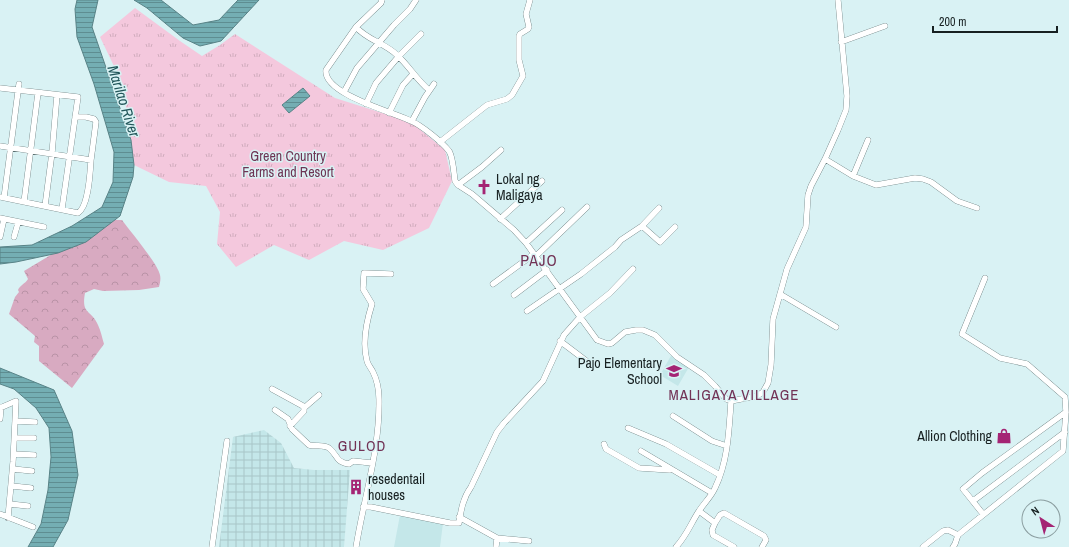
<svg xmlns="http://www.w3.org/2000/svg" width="1069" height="547" font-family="'Archivo Narrow',sans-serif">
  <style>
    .built { fill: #c4e7e9 }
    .industrial { fill: url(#industrial-grid) }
    .grass { fill: url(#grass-tufts) }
    .forest { fill: url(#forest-crowns) }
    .water { fill: url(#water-rules); stroke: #588387 }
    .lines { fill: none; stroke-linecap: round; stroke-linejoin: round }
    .minor-casing { stroke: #586e6f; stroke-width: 6 }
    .minor { stroke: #fff; stroke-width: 5.5 }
    .labels { text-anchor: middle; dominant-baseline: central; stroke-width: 3; stroke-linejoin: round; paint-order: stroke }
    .park-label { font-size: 14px; fill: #6e3454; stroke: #d9f2f4 }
    .poi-label { font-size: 14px; fill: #172021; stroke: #d9f2f4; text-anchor: start }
    .water-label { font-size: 15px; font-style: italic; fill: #22565a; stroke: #d9f2f4 }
    .neighbourhood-label { font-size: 15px; letter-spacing: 1px; fill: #723356; stroke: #d9f2f4 }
    .quarter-label { font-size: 16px; letter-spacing: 1px; fill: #723356; stroke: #d9f2f4 }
  </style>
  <defs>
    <pattern id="industrial-grid" width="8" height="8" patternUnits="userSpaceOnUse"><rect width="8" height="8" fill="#c4e7e9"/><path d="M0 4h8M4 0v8" fill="none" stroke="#a8c6c8"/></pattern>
    <pattern id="grass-tufts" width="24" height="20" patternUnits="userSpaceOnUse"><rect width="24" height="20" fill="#f4c8dd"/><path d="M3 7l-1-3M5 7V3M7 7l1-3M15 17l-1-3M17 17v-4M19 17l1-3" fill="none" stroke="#d0acbd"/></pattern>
    <pattern id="forest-crowns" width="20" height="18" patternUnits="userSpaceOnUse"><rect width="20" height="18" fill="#d8aac1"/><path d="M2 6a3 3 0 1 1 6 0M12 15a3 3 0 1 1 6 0" fill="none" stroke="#b992a6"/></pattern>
    <pattern id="water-rules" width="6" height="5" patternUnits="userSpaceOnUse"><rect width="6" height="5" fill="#74aeb3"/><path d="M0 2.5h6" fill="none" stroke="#5e8d91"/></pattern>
  </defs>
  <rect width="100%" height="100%" fill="#d9f2f4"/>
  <path class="built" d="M 672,354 L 689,367 L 678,386 L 660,375 Z
    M 400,515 L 443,523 L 440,547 L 394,547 Z"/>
  <path class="industrial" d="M 264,430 L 281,443 L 294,468 L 314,470 L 350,470 L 344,547 L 219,547 L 233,437 Z"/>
  <path class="grass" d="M 135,8 L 180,41 L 202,56 L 220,45 L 235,34 L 335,98 L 411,122 L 445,150 L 452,181 L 429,228 L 383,250 L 344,241 L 309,260 L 274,245 L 236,267 L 217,244 L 220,212 L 206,186 L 169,182 L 134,165 L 123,85 L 100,37 Z"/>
  <path class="forest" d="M 109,220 L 122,220 C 130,231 158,264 160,275 C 161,279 160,283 159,287 L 139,290 L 103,291 L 94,289 L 85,293 C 81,315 91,309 98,325 C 101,331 102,338 104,344 L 72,388 L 39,361 L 39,346 L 34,342 L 35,336 L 9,314 L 15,297 L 19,292 L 18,290 C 20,285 25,284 28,279 L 24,271 Z"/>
  <path class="water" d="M 77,0 L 98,0 L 92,27 L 131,140 L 134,165 L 133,177 L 120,216 L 86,242 L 58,253 L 16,262 L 0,264 L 0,247 L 32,245 L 72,226 L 102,207 L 113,182 L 114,152 L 94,84 L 77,37 L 75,9 Z
    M 134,0 L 161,0 L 193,25 L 219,20 L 238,0 L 259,0 L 221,41 L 200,46 L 183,38 L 147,8 Z
    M 303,88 L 310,96 L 289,113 L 282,105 Z
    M 0,368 L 54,390 L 72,431 L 78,475 L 68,520 L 53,547 L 28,547 L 41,524 L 48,490 L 51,457 L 49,428 L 36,408 L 14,389 L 0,384 Z"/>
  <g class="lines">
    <g class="minor-casing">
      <path id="minor" d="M 382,0 L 381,3 L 356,27 C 367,40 385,43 397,55 C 409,66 417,80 429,90
        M 356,27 L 326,70 C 323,94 393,112 411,121 C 421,125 442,142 449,151 C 453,157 454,174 455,181 L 458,185 L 472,194 L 514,230 L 526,243 L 597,340 L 608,344 L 612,343 L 625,332 L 636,330 L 643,330 L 655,335 L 677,357 L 704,375 L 715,386 L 726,399 L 731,401 L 757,396 L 763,392 L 768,383 L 771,365 L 773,319 L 787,269 L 806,227 L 808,195 L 811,186 L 825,159 L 838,130 L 846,110 L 847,96 L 838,0
        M 841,42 L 885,26
        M 0,88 L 78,97 L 62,209
        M 344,92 L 357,68 L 394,25 L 410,9 L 416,0
        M 366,104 L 376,83 L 399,56 L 421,34
        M 389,113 L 403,85 L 413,74
        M 75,117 L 86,117 L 94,119 L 96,122 L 91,160
        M 412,121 L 425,97 L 434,84
        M 440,142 L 487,105 L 507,99 L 512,95 L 523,76 L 519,60 L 519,36 L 520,34 L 528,29 L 529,27 L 526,14 L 530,0
        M 0,146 L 91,160 C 90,172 89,206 78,213 L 0,197
        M 825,159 L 853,176 L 876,185 L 915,178 L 923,179 L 931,182 L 957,201 L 977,208
        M 853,176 L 868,140
        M 458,185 L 482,167 L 501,150
        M 4,198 L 19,84
        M 24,202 L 38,93
        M 45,206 L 52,153 L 57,95
        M 0,218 L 44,227
        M 500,219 L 542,181
        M 642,226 L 660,242 L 675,227
        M 0,237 L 4,219
        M 14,237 L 18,223
        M 526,243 L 562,210
        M 536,256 L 587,207
        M 493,284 L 534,254
        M 780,294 L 836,327
        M 514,295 L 547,270
        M 527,311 L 581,274 L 615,247 L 621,240 L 642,226 L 659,208
        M 560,341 L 593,366
        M 272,389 L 303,406 L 304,408 L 304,411 L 290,426
        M 0,408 L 16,401 L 13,462 L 8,518
        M 304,408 L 319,395
        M 275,410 L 288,419 L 292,429 L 309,445 C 316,447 323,444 329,448 C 338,455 335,462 349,464 L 353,461 L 372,463
        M 673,416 L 712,441 L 727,446
        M 0,419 L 1,407
        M 15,421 L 35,422
        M 628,428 L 666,444 L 720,475
        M 15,438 L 34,438
        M 604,444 L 606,449 L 639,468 L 670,470
        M 641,451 L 712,493
        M 14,454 L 34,455
        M 13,469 L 32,471
        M 12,486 L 31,488
        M 973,501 L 1065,432
        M 10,504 L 28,506
        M 363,507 L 371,507 L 450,523 L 459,523 C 461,510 463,498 471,487 L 497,432 L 504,423 L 543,381 L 564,335 L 580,317 L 610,293 L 633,269
        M 699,511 L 715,523 L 712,530 L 713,535 L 734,547
        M 0,514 L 33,527
        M 983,514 L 963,489 L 982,473 L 1066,412
        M 459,517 L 497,538 L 496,547
        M 715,523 L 720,515 L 724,513 L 764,536 L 766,540 L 762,547
        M 497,538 L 529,541
        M 212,547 L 227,441
        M 356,547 C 364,498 380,449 379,399 C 379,390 377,380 373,372 C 371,368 368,365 367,361 C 362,343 366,323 372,304 L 363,289 L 364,273 L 391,274
        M 676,547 C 687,535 691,523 699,511 C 704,503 711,497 715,488 C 728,461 729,431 731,401
        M 923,547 L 943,531 L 948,530 L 958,535
        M 953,547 L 955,544 L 958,535 L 1063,451 L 1066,412 L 1065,397 L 1027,364 L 1000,358 L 962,334 L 985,278"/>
    </g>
    <use href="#minor" class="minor"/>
  </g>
  <defs>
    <g id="church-bare" transform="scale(1.2)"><path d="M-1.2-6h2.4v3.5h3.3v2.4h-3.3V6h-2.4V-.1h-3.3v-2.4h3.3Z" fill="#a42474" stroke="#d9f2f4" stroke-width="2.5" paint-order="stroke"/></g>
    <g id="school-bare" transform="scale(1.2)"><path d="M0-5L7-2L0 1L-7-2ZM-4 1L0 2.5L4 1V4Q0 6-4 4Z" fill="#a42474" stroke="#d9f2f4" stroke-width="2.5" paint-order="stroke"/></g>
    <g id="shop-bare" transform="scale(1.2)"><path d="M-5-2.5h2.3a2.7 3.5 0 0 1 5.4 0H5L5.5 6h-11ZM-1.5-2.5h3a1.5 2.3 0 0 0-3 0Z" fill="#a42474" stroke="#d9f2f4" stroke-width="2.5" paint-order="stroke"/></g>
    <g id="building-bare" transform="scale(1.2)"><path d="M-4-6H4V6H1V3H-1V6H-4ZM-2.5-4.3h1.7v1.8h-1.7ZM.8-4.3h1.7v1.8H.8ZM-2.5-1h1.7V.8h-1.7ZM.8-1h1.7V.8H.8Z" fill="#a42474" stroke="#d9f2f4" stroke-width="2.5" paint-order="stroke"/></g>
  </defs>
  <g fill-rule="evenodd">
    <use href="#church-bare" x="484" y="187"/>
    <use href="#school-bare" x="674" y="371"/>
    <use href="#shop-bare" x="1004" y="436"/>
    <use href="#building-bare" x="356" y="487"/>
  </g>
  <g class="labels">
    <g class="park-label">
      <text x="288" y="156">Green Country<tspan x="288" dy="16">Farms and Resort</tspan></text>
    </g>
    <g class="poi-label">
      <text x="496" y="179">Lokal ng<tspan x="496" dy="16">Maligaya</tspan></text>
      <text x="662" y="363" text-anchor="end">Pajo Elementary<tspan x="662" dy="16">School</tspan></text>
      <text x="992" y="436" text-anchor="end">Allion Clothing</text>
      <text x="368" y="479">resedentail<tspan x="368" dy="16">houses</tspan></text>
    </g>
    <g class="water-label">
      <text transform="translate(124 101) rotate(72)">Marilao River</text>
    </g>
    <g class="neighbourhood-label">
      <text x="734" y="394">MALIGAYA VILLAGE</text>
      <text x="362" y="445">GULOD</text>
    </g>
    <g class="quarter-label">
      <text x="539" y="260">PAJO</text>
    </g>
  </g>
  <g transform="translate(1041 519) rotate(324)"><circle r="19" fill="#d9f2f4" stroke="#8b9ea0"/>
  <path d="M0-3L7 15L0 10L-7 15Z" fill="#a42474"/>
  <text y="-6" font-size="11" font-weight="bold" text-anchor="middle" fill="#172021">N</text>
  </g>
  <path d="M933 26v6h124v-6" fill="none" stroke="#172021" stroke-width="2"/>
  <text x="939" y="26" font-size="12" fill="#172021" stroke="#d9f2f4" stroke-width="3" paint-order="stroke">200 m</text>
</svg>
